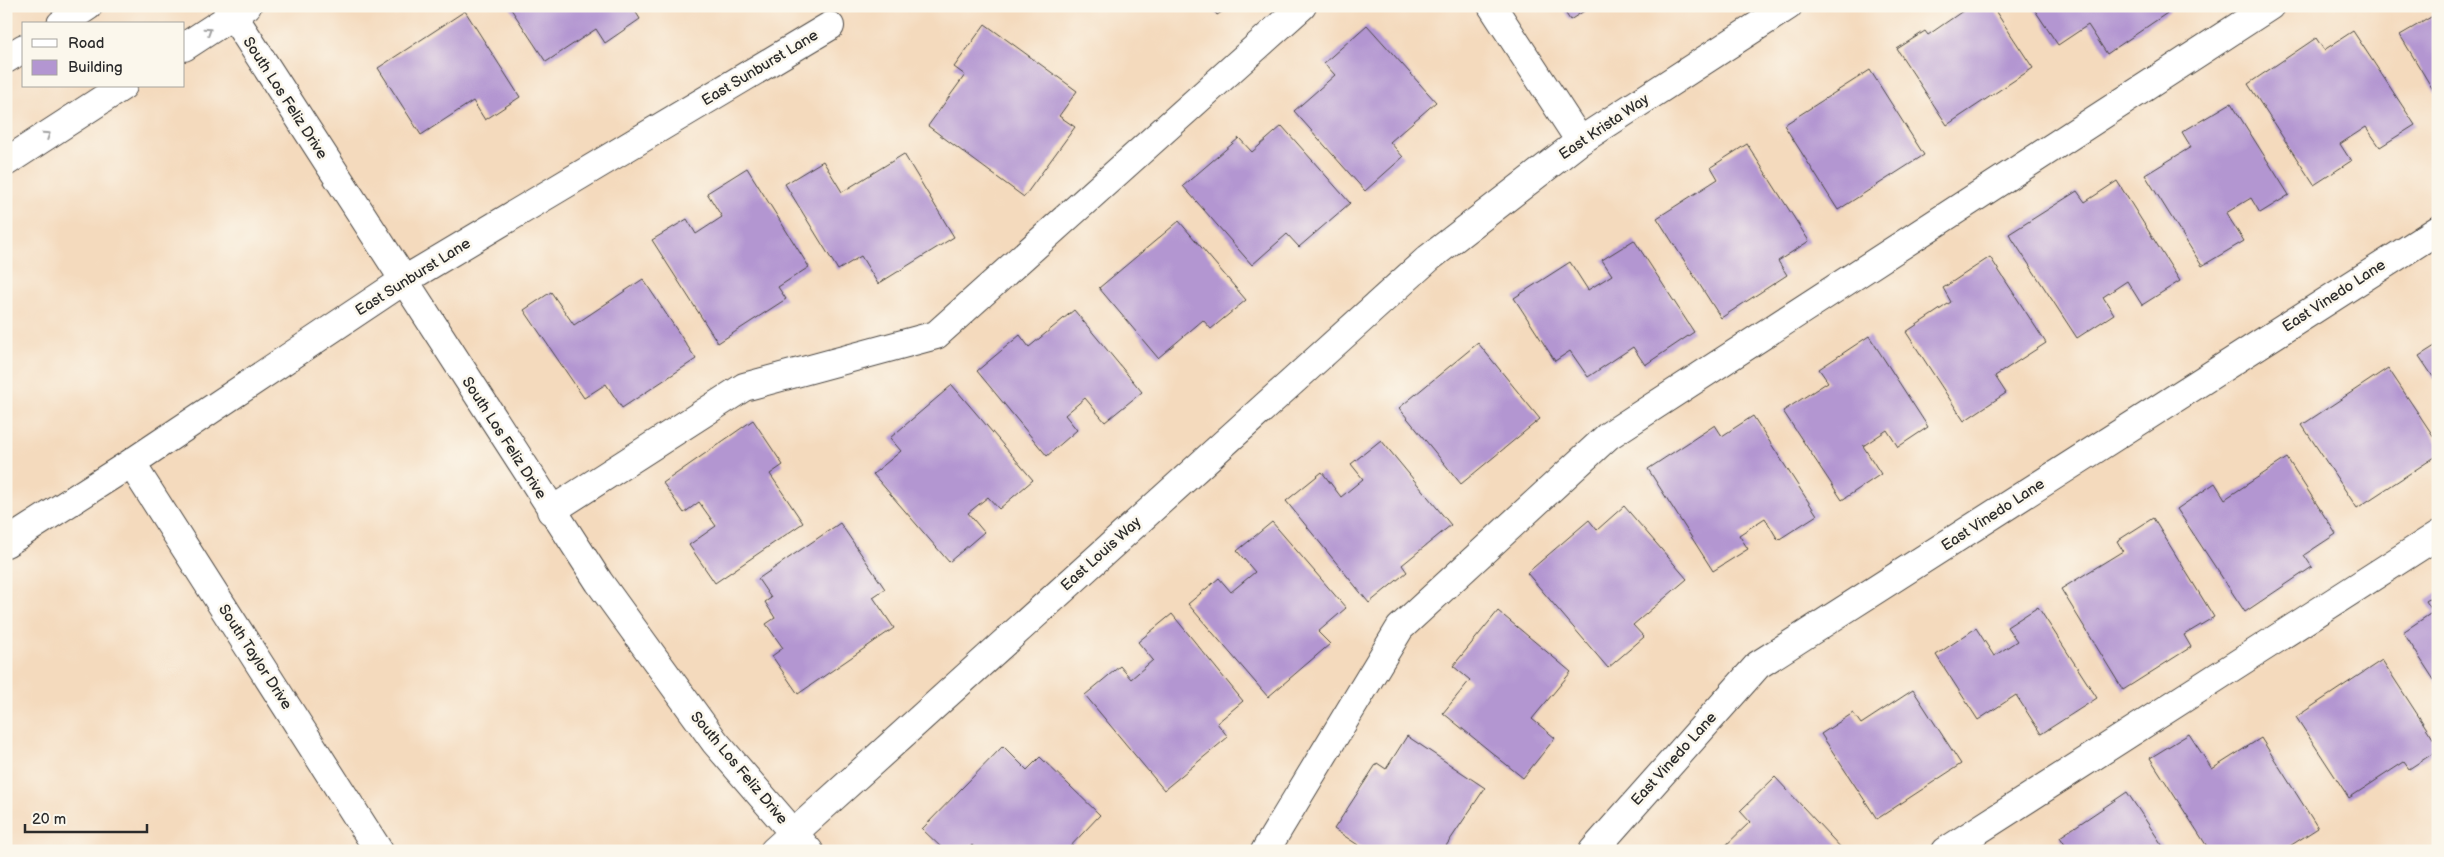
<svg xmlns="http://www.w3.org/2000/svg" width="2444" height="857" font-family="'Balsamiq Sans',sans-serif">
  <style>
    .building { fill: #b396d1 }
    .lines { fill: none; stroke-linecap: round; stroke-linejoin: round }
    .minor-casing { stroke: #494541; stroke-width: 30 }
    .major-casing { stroke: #494541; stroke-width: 30 }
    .minor { stroke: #fff; stroke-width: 28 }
    .major { stroke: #fff; stroke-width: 28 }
    .oneway { stroke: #a0a0a0 }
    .labels { text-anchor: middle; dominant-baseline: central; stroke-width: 5; stroke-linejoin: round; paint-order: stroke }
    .street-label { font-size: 15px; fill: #2b2b2b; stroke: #fbf7ec }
  </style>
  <rect width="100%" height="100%" fill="#fbf7ec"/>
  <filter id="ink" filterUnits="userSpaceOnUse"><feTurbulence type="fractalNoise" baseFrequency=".02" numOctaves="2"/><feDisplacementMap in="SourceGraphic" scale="10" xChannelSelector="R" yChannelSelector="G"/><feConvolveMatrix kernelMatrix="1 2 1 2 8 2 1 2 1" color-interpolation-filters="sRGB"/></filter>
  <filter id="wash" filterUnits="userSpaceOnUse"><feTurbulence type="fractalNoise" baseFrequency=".0096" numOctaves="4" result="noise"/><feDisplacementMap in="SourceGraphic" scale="20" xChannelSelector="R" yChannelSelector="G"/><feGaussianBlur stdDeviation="1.12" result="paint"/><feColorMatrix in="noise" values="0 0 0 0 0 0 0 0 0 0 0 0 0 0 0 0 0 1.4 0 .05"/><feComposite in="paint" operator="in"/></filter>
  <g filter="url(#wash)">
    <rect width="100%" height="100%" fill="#f4dabd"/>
    <g id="blocks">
      <path class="building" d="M 509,6 L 632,6 L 640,19 L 605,43 L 596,29 L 546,62 Z
        M 1211,6 L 1231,6 L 1217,15 Z
        M 1561,6 L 1592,6 L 1570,20 Z
        M 1970,6 L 1992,6 L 2033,68 L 1947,125 L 1897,49 L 1925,31 L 1928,35 Z
        M 2032,6 L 2167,6 L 2170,11 L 2107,54 L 2088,25 L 2058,45 Z
        M 465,11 L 520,97 L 485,120 L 473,101 L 421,135 L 378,68 Z
        M 2438,13 L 2438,98 L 2400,35 Z
        M 985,24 L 1077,91 L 1059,116 L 1075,127 L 1024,197 L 928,126 L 965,75 L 954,67 Z
        M 1367,25 L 1436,102 L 1390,142 L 1403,157 L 1365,191 L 1294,111 L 1335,75 L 1324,63 Z
        M 2353,31 L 2415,125 L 2380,147 L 2366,127 L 2340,144 L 2351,161 L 2314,185 L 2248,84 L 2316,38 L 2324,50 Z
        M 1870,70 L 1924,155 L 1838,210 L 1784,125 Z
        M 2231,103 L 2289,195 L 2260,213 L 2251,198 L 2226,213 L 2244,241 L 2202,266 L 2145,175 L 2191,147 L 2182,132 Z
        M 1282,126 L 1350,203 L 1299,247 L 1287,234 L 1252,265 L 1183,186 L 1239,138 L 1252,152 Z
        M 1747,144 L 1809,241 L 1778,261 L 1787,275 L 1721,318 L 1657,218 L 1718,179 L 1711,167 Z
        M 904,154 L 954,237 L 878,284 L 861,256 L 838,270 L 785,184 L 823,161 L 842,192 Z
        M 747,168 L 809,267 L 778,287 L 786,299 L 718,343 L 652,240 L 687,219 L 696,234 L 722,217 L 707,193 Z
        M 2117,181 L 2180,281 L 2142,305 L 2127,281 L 2103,297 L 2114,314 L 2077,338 L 2009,234 L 2077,191 L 2085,202 Z
        M 1179,221 L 1246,300 L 1211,329 L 1203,320 L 1158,358 L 1099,288 Z
        M 1634,240 L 1694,332 L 1645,365 L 1633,347 L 1588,377 L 1570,351 L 1555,361 L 1514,298 L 1570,262 L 1588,290 L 1612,275 L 1602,260 Z
        M 1990,257 L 2046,343 L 1995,376 L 2006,393 L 1964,421 L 1906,332 L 1951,302 L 1943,288 Z
        M 643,279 L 696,359 L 622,408 L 606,384 L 584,398 L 524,310 L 551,292 L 574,325 Z
        M 1074,310 L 1142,392 L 1105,422 L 1085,398 L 1065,415 L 1077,430 L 1047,456 L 977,371 L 1020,335 L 1029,347 Z
        M 1869,336 L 1928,427 L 1898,447 L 1887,430 L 1863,446 L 1881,474 L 1842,500 L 1783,411 L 1828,382 L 1819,369 Z
        M 1478,343 L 1540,419 L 1461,484 L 1399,408 Z
        M 2438,344 L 2438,384 L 2419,356 Z
        M 2388,368 L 2438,443 L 2438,455 L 2357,508 L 2302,425 Z
        M 952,385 L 1033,480 L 999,509 L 988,497 L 968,513 L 984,532 L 949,562 L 873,474 L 901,451 L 890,438 Z
        M 1753,416 L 1817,515 L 1778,540 L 1765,518 L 1739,535 L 1748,549 L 1713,571 L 1648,469 L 1715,425 L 1722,436 Z
        M 753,420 L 783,465 L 770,474 L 803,523 L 715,583 L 689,545 L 716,526 L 699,502 L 684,513 L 663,483 Z
        M 1381,440 L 1451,525 L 1402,565 L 1407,572 L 1369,603 L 1286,501 L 1322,472 L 1341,497 L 1363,479 L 1351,464 Z
        M 2287,458 L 2336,534 L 2304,555 L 2312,567 L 2245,612 L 2177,509 L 2215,483 L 2225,499 Z
        M 1624,506 L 1687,579 L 1633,625 L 1644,637 L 1608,668 L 1527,573 L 1589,520 L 1597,530 Z
        M 2153,518 L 2214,617 L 2184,635 L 2191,647 L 2123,690 L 2061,589 L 2123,551 L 2117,541 Z
        M 1272,522 L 1346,608 L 1318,632 L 1330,644 L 1268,697 L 1188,604 L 1219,578 L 1231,592 L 1255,572 L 1237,551 Z
        M 840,523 L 885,589 L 873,597 L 894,628 L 798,694 L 772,656 L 783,648 L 766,624 L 775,618 L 765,602 L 771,598 L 758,579 Z
        M 2438,593 L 2438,686 L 2403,632 L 2433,612 L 2426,601 Z
        M 2038,607 L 2097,698 L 2041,734 L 2016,695 L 1978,720 L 1936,655 L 1976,628 L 1994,656 L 2017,641 L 2007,627 Z
        M 1498,611 L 1571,672 L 1532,719 L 1555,738 L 1523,778 L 1443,713 L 1470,680 L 1453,666 Z
        M 1172,614 L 1243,701 L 1217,723 L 1228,737 L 1164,790 L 1085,695 L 1120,666 L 1131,679 L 1153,660 L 1138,642 Z
        M 2382,660 L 2438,746 L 2438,750 L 2409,769 L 2404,762 L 2349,798 L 2296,717 Z
        M 1913,690 L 1961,764 L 1877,819 L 1821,734 L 1853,713 L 1861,724 Z
        M 2189,734 L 2212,769 L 2261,738 L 2318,828 L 2282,851 L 2210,851 L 2150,758 Z
        M 1407,736 L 1485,788 L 1446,846 L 1452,851 L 1367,851 L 1334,829 L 1377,763 L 1386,769 Z
        M 1003,746 L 1027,770 L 1040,757 L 1100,815 L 1066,851 L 978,851 L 972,845 L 966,851 L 945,851 L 922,829 Z
        M 1775,777 L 1844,851 L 1720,851 L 1750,822 L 1740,811 Z
        M 2127,792 L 2166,851 L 2063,851 L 2067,848 L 2060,837 Z"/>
    </g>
  </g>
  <g filter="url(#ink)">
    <use href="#blocks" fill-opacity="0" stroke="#494541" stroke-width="1"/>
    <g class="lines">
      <g class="minor-casing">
        <path id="minor" d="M 227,6 L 599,582 L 715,742 L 809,851
          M 1492,6 L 1580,141
          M 131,463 L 379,851
          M 551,511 L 744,387 L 936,335 L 1302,6
          M 6,543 L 131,463 L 403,281 L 830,26
          M 774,851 L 1429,258 L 1580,141 L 1788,6
          M 1265,851 L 1400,628 L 1608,436 L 2270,6
          M 1593,851 L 1758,665 L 2438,230
          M 1946,851 L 2438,535"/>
      </g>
      <g class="major-casing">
        <path id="major" d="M 61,24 L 88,6
          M 184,47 L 247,6
          M 6,59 L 24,48
          M 6,162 L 123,86"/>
      </g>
      <use href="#minor" class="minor"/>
      <use href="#major" class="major"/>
    </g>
    <defs><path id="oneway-chevron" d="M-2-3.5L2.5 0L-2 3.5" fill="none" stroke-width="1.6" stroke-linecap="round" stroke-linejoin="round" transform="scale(1.25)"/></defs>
    <g class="oneway">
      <use href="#oneway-chevron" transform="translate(208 31) rotate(-33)"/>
      <use href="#oneway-chevron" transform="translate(47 135) rotate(-33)"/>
    </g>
  </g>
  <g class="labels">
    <g class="street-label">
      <text transform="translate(760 68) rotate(-31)">East Sunburst Lane</text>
      <text transform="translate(285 98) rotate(57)">South Los Feliz Drive</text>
      <text transform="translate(1604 127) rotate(-34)">East Krista Way</text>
      <text transform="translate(413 277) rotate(-32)">East Sunburst Lane</text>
      <text transform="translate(2334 296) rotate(-33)">East Vinedo Lane</text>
      <text transform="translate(504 438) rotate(57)">South Los Feliz Drive</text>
      <text transform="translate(1993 515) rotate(-33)">East Vinedo Lane</text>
      <text transform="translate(1101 554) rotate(-42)">East Louis Way</text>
      <text transform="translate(255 657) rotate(57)">South Taylor Drive</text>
      <text transform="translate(1674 759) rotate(-48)">East Vinedo Lane</text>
      <text transform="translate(739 768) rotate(50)">South Los Feliz Drive</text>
    </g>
  </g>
  <rect width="2444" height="857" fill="none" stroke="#fbf7ec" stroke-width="25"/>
  <rect x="22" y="22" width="162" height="65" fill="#fbf7ec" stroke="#a8a59f"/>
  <rect x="32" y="39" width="25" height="8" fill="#ffffff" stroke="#a8a59f"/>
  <text x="68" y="48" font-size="15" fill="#2b2b2b">Road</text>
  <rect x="32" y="60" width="25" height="15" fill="#b396d1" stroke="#a8a59f"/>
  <text x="68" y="72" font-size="15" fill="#2b2b2b">Building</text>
  <path d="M25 824v8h122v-8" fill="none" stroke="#2b2b2b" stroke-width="2.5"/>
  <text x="32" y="824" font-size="15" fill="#2b2b2b" stroke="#fbf7ec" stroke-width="4" paint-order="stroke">20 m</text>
</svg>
